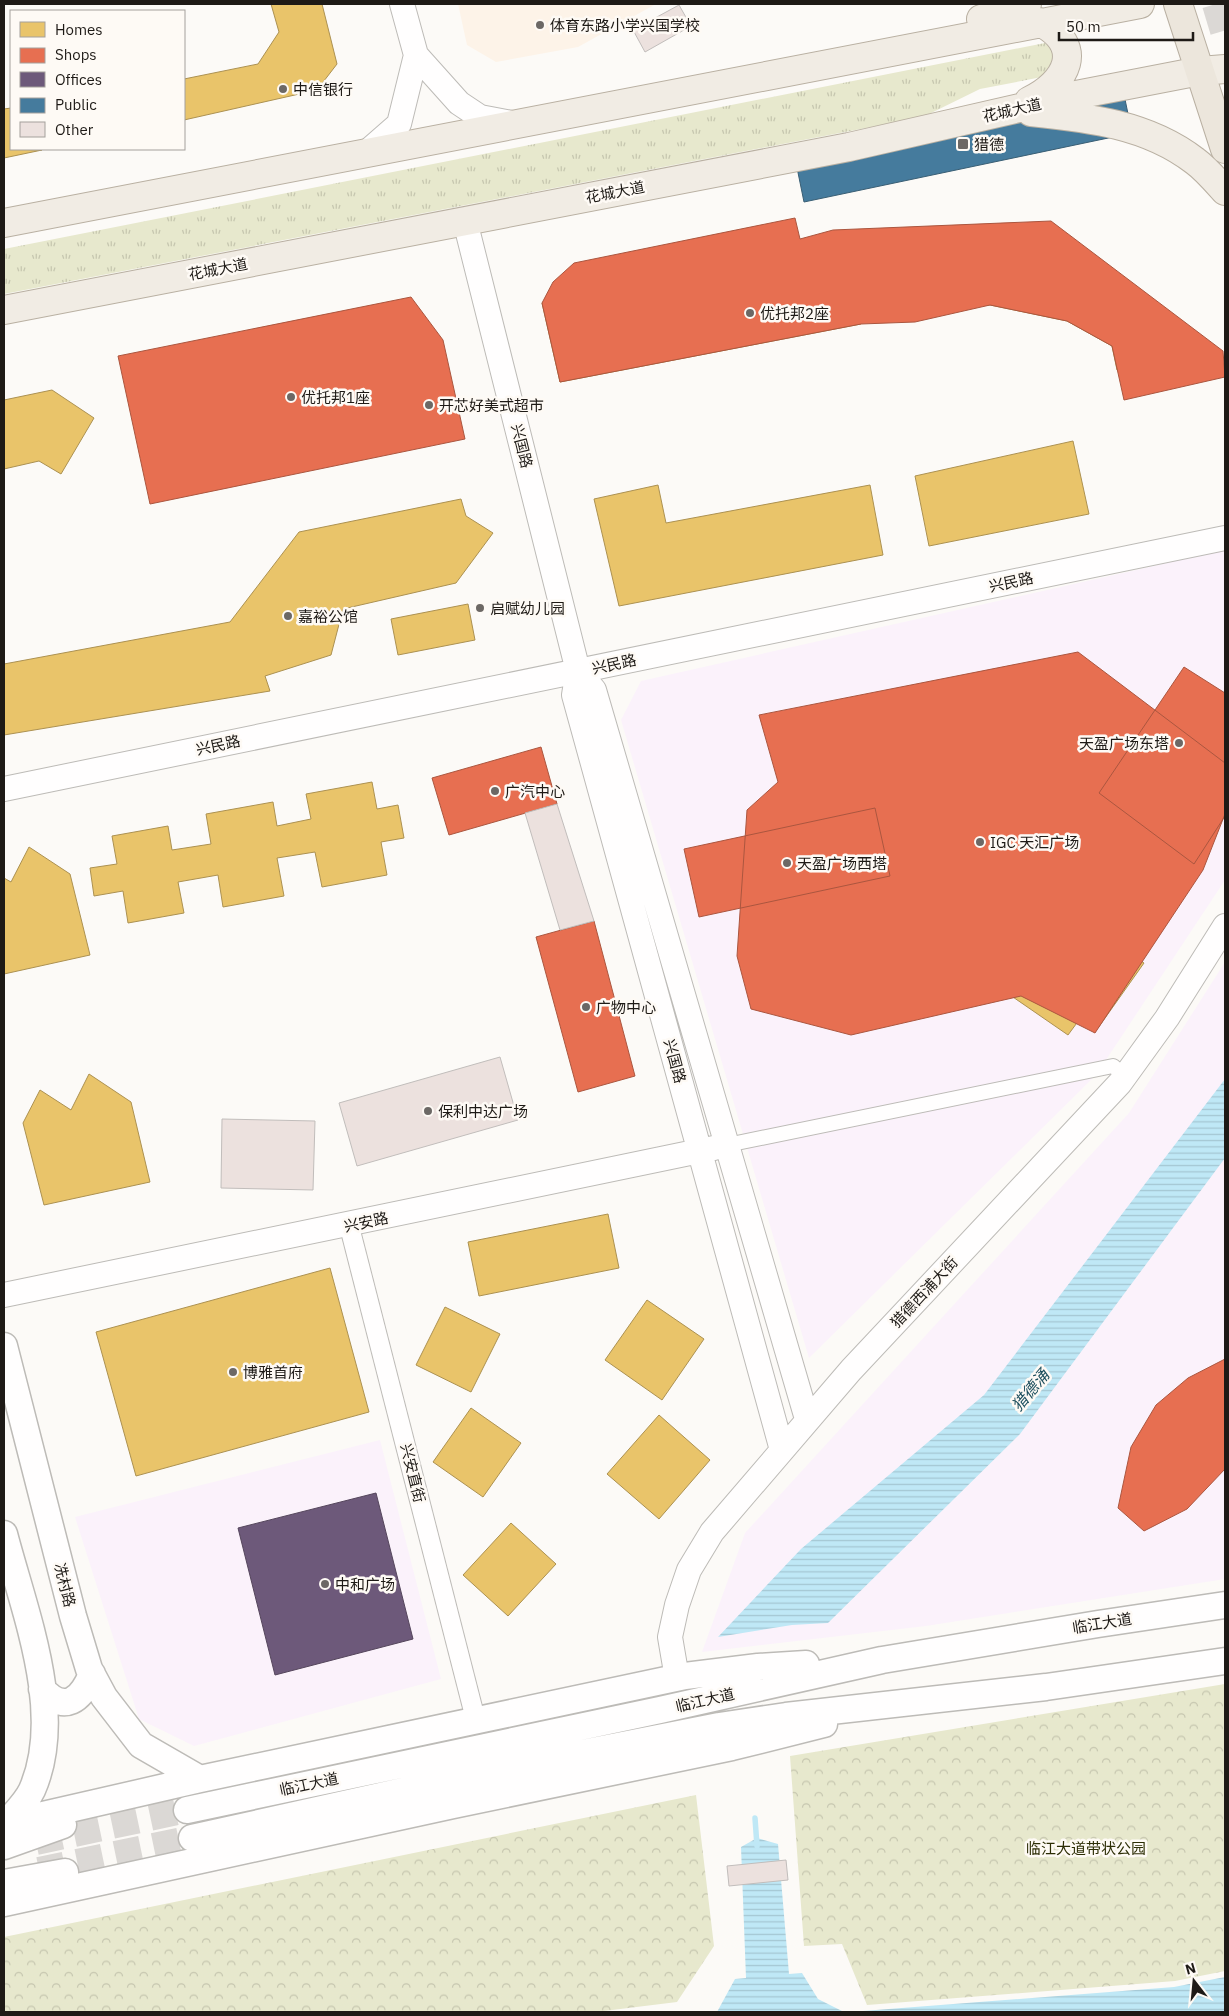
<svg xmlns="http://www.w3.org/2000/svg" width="1229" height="2016" font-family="'IBM Plex Sans','Noto Sans SC',sans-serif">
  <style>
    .commercial { fill: #fbf2fb }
    .education { fill: #fdf3e8 }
    .grass { fill: url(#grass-tufts) }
    .forest { fill: url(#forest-crowns) }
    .water { fill: url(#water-rules) }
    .homes { fill: #e9c46a; stroke: #ac9151 }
    .shops { fill: #e76f51; stroke: #ab563f }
    .offices { fill: #6d597a; stroke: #55465c }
    .public { fill: #457b9d; stroke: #395e74 }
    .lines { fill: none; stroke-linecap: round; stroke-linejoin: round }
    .stream { stroke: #bfe8f6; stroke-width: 5.5 }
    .building { fill: #ece1de; stroke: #c1bdbb }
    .secondary-tunnel { stroke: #dbd8d5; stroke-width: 26; stroke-dasharray: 26 13; stroke-linecap: butt }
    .trunk-tunnel { stroke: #dbd8d5; stroke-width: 28; stroke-dasharray: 28 14; stroke-linecap: butt }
    .pedestrian-casing { stroke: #bdbbb7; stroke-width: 16 }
    .minor-casing { stroke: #bdbbb7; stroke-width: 21 }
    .tertiary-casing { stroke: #bdbbb7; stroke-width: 26 }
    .secondary-casing { stroke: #bdbbb7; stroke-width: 29 }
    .primary-casing { stroke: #b9b0a2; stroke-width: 30 }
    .trunk-casing { stroke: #b9b0a2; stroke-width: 30 }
    .pedestrian { stroke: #fffefe; stroke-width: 14 }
    .minor { stroke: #fffefe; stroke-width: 19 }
    .tertiary { stroke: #fffefe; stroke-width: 24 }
    .secondary { stroke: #fffefe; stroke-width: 26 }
    .primary { stroke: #f1ece4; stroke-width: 28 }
    .trunk { stroke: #ece6dc; stroke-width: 28 }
    .poi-dot { fill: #6c6865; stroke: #fefaf5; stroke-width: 2 }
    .labels { text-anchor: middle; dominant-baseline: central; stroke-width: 5; stroke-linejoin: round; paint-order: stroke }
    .poi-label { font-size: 15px; fill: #1e1a16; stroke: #fefaf5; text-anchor: start }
    .street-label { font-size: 15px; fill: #1e1a16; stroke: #fefaf5 }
    .park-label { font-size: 15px; fill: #2c2d04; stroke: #fefaf5 }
    .water-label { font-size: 16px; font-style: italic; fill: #1c4e5d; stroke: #fefaf5 }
  </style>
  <defs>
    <pattern id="grass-tufts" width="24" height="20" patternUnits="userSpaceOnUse" patternTransform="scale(1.25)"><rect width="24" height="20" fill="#e7e8cd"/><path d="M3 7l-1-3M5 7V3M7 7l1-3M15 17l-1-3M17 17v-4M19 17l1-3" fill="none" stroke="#c6c6af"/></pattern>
    <pattern id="forest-crowns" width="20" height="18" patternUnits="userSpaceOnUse" patternTransform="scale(1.25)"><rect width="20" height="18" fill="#e7e8cd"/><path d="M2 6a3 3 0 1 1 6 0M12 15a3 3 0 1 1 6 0" fill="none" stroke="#c6c6af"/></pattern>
    <pattern id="water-rules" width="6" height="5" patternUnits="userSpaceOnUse" patternTransform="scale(1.25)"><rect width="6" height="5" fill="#bfe8f6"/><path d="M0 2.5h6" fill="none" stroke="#a4c6d2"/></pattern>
  </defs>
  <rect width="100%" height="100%" fill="#fcfaf7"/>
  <path class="commercial" d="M 1225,550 L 1225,880 L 1096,1075 L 809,1358 L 621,720 L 641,681 Z
    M 1225,962 L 1225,1579 L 926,1626 L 702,1652 L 745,1533 L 1129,1113 Z
    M 380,1440 L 441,1679 L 194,1746 L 139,1719 L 75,1517 Z"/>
  <path class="education" d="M 458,4 L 656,4 L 578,47 L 496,62 L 467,45 Z"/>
  <path class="grass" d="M 1045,43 L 1055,51 L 1058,61 L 1047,76 L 980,89 L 923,117 L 4,294 L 4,249 Z"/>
  <path class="forest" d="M 1225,1684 L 1225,1971 L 1175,1981 L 867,2005 L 842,1944 L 804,1946 L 790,1756 Z
    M 696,1795 L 714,1946 L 677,2002 L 596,2012 L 4,2012 L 4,1937 Z"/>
  <path class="water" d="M 1225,1079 L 1225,1158 L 1020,1434 L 828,1623 L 792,1625 L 718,1637 L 801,1549 L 984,1395 Z
    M 757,1838 L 778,1844 L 789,1974 L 802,1973 L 818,1999 L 844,2012 L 717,2012 L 735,1979 L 746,1978 L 741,1847 Z
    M 1225,1977 L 1225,2012 L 850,2012 L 1174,1987 Z"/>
  <path class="homes" d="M 271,4 L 322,4 L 337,64 L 317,90 L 184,120 L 184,79 L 258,64 L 279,32 Z
    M 11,108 L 11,149 L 42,150 L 4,158 L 4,109 Z
    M 1010,241 L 1077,257 L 1180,334 L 1165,362 L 1117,370 L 1112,346 L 1067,321 L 990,305 L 915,310 L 915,242 Z
    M 847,249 L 861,324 L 560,382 L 542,303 Z
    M 52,390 L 94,418 L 61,474 L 39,461 L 4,469 L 4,400 Z
    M 1073,441 L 1089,514 L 929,546 L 915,476 Z
    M 658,485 L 666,523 L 870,485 L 883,555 L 619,606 L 594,499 Z
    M 461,499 L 466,516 L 493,533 L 456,583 L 343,609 L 331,655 L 265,676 L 270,691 L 4,735 L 4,664 L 230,622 L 299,532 Z
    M 468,604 L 475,640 L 398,655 L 391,619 Z
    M 372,782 L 377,809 L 398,805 L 404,838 L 381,842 L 387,875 L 322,887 L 315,852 L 277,858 L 284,896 L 223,907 L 218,875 L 178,882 L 184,913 L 128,923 L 123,891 L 94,896 L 90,868 L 117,864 L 112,836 L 168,826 L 172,850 L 211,844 L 206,814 L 273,802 L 277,826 L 311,819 L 306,794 Z
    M 29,847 L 70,874 L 90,955 L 4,974 L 4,878 L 11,882 Z
    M 1004,910 L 1070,956 L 1091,926 L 1144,963 L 1098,1028 L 1082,1016 L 1068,1035 L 965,964 Z
    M 89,1074 L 131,1102 L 150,1182 L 44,1205 L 23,1123 L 40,1090 L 71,1110 Z
    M 608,1214 L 619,1268 L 479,1296 L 468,1242 Z
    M 330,1268 L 369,1412 L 136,1476 L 96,1332 Z
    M 647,1300 L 704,1339 L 662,1400 L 605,1360 Z
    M 445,1307 L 500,1334 L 471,1392 L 416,1365 Z
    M 471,1408 L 521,1443 L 483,1497 L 433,1462 Z
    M 659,1415 L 710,1460 L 659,1519 L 607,1474 Z
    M 511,1523 L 556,1564 L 508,1616 L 463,1575 Z"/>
  <path class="shops" d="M 795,218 L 800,239 L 833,230 L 1051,221 L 1223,351 L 1225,377 L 1124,400 L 1112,346 L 1067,321 L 990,305 L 915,322 L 861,324 L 560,382 L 542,303 L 553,282 L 574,263 Z
    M 411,297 L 443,340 L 465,439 L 150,504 L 118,356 Z
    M 1078,652 L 1225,763 L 1225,814 L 1203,870 L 1095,1033 L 1021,996 L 851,1035 L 751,1009 L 737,956 L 747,810 L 778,782 L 759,715 Z
    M 1184,667 L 1225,693 L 1225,816 L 1194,864 L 1099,793 Z
    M 541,747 L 557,804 L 449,835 L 432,778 Z
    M 875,808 L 890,876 L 699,917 L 684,849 Z
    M 594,921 L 635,1076 L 578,1092 L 536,937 Z
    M 1225,1359 L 1225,1469 L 1187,1509 L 1144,1531 L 1118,1508 L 1131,1447 L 1156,1405 L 1188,1378 Z"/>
  <path class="offices" d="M 376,1493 L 413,1639 L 275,1675 L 238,1528 Z"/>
  <path class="public" d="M 1122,85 L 1132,133 L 804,202 L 794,153 Z"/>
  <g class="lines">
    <path class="stream" d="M 755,1818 L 757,1846"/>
  </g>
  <path class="building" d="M 679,5 L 691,26 L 645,52 L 633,30 Z
    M 557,804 L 594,921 L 560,930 L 525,813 Z
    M 500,1057 L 518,1120 L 357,1166 L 339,1103 Z
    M 222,1119 L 315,1121 L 313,1190 L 221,1188 Z
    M 786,1860 L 788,1880 L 729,1886 L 727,1866 Z"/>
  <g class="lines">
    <path class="secondary-tunnel" d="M 36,1842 L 187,1810
      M 39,1870 L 192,1838"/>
    <path class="trunk-tunnel" d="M 1216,4 L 1225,34"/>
    <g class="pedestrian-casing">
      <path id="pedestrian" d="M 727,1145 L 1113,1066 L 1125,1076"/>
    </g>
    <g class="minor-casing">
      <path id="minor" d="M 349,1225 L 476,1721"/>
    </g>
    <g class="tertiary-casing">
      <path id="tertiary" d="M 402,4 L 416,55 L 459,103 L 480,117 L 512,123
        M 367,152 L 399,124 L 416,55
        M 465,221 L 578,671 L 574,695 L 782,1450
        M 578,671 L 594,690 L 807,1419
        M 4,789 L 1225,538
        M 4,1295 L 714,1148
        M 677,1678 L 670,1637 L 677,1605 L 689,1570 L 712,1532 L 851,1370 L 1120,1083 L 1167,1018 L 1225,926"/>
    </g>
    <g class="secondary-casing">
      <path id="secondary" d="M 4,1346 L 73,1616 L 89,1669 L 104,1697 L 141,1745 L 200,1779
        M 4,1534 C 24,1611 66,1713 32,1790 C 26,1803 13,1815 4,1826
        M 42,1689 C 65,1714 81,1700 92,1674
        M 187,1810 L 660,1710 L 882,1660 L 1098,1624 L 1225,1605
        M 4,1824 L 200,1779 L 685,1676 L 758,1667 L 806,1664
        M 192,1838 L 497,1770 L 719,1726 L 786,1716 L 1046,1687 L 1225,1661
        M 4,1846 L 63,1825
        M 4,1883 L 65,1872
        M 4,1903 L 453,1805 L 732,1747 L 824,1724"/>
    </g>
    <g class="primary-casing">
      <path id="primary" d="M 981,19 L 1027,4
        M 1029,101 C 1067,83 1086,46 1040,22
        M 1031,112 C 1089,118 1147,124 1195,161 C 1206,169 1216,181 1225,191
        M 4,223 L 1140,4
        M 4,310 L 849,147 L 1076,95 L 1200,71 L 1225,69"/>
    </g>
    <g class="trunk-casing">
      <path id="trunk" d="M 1178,4 L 1225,149"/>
    </g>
    <use href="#pedestrian" class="pedestrian"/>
    <use href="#minor" class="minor"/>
    <use href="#tertiary" class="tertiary"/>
    <use href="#secondary" class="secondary"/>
    <use href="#primary" class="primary"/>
    <use href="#trunk" class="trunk"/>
  </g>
  <g class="poi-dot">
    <circle cx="540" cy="25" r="5"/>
    <circle cx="283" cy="89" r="5"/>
    <rect x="957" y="138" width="12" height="12" rx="2.5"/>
    <circle cx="750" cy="313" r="5"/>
    <circle cx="291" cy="397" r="5"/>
    <circle cx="429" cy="405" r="5"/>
    <circle cx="480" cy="608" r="5"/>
    <circle cx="288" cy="616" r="5"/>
    <circle cx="1179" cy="743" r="5"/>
    <circle cx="495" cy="791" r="5"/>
    <circle cx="980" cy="842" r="5"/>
    <circle cx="787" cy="863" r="5"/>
    <circle cx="586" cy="1007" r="5"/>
    <circle cx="428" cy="1111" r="5"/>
    <circle cx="233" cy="1372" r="5"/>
    <circle cx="325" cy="1584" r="5"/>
  </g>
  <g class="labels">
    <g class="poi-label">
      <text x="550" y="25">体育东路小学兴国学校</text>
      <text x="293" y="89">中信银行</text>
      <text x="974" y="144">猎德</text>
      <text x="760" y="313">优托邦2座</text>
      <text x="301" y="397">优托邦1座</text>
      <text x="439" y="405">开芯好美式超市</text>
      <text x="490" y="608">启赋幼儿园</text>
      <text x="298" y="616">嘉裕公馆</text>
      <text x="1169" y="743" text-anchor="end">天盈广场东塔</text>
      <text x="505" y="791">广汽中心</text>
      <text x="990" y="842">IGC 天汇广场</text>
      <text x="797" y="863">天盈广场西塔</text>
      <text x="596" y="1007">广物中心</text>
      <text x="438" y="1111">保利中达广场</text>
      <text x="243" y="1372">博雅首府</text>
      <text x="335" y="1584">中和广场</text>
    </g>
    <g class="street-label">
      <text transform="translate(1012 110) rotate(-13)">花城大道</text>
      <text transform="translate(615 192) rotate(-11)">花城大道</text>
      <text transform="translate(218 269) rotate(-11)">花城大道</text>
      <text transform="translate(522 446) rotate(76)">兴国路</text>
      <text transform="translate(1011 582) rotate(-12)">兴民路</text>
      <text transform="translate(614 664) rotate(-12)">兴民路</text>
      <text transform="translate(218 745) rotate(-12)">兴民路</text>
      <text transform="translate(675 1061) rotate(75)">兴国路</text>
      <text transform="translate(366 1222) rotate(-12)">兴安路</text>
      <text transform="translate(924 1292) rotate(-47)">猎德西浦大街</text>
      <text transform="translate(413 1473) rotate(76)">兴安直街</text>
      <text transform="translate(65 1585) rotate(76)">冼村路</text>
      <text transform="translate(1102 1623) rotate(-9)">临江大道</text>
      <text transform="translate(705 1700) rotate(-13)">临江大道</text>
      <text transform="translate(309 1784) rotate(-12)">临江大道</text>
    </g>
    <g class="park-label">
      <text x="1086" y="1848">临江大道带状公园</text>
    </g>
    <g class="water-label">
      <text transform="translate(1030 1390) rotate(-50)">猎德涌</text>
    </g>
  </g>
  <rect width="1229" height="2016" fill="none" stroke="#1e1a16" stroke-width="10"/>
  <rect x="10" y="10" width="175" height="140" fill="#fefaf5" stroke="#a4a09c"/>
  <rect x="20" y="22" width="25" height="15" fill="#e9c46a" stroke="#a4a09c"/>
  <text x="55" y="35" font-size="15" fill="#1e1a16">Homes</text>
  <rect x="20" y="48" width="25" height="15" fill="#e76f51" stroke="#a4a09c"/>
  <text x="55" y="60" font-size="15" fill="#1e1a16">Shops</text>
  <rect x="20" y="72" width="25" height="15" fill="#6d597a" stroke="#a4a09c"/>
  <text x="55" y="85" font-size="15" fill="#1e1a16">Offices</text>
  <rect x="20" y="98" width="25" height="15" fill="#457b9d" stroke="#a4a09c"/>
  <text x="55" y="110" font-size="15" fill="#1e1a16">Public</text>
  <rect x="20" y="122" width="25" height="15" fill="#ece1de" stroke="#a4a09c"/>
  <text x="55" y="135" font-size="15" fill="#1e1a16">Other</text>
  <g transform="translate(1194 1981) rotate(344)" stroke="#fefaf5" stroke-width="4" paint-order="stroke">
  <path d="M0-4L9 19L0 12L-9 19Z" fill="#1e1a16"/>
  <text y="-8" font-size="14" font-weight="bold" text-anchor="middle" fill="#1e1a16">N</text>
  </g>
  <path d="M1059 32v8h134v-8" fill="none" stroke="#1e1a16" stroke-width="2.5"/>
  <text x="1066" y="32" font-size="15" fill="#1e1a16" stroke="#fefaf5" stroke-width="4" paint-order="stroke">50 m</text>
</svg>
